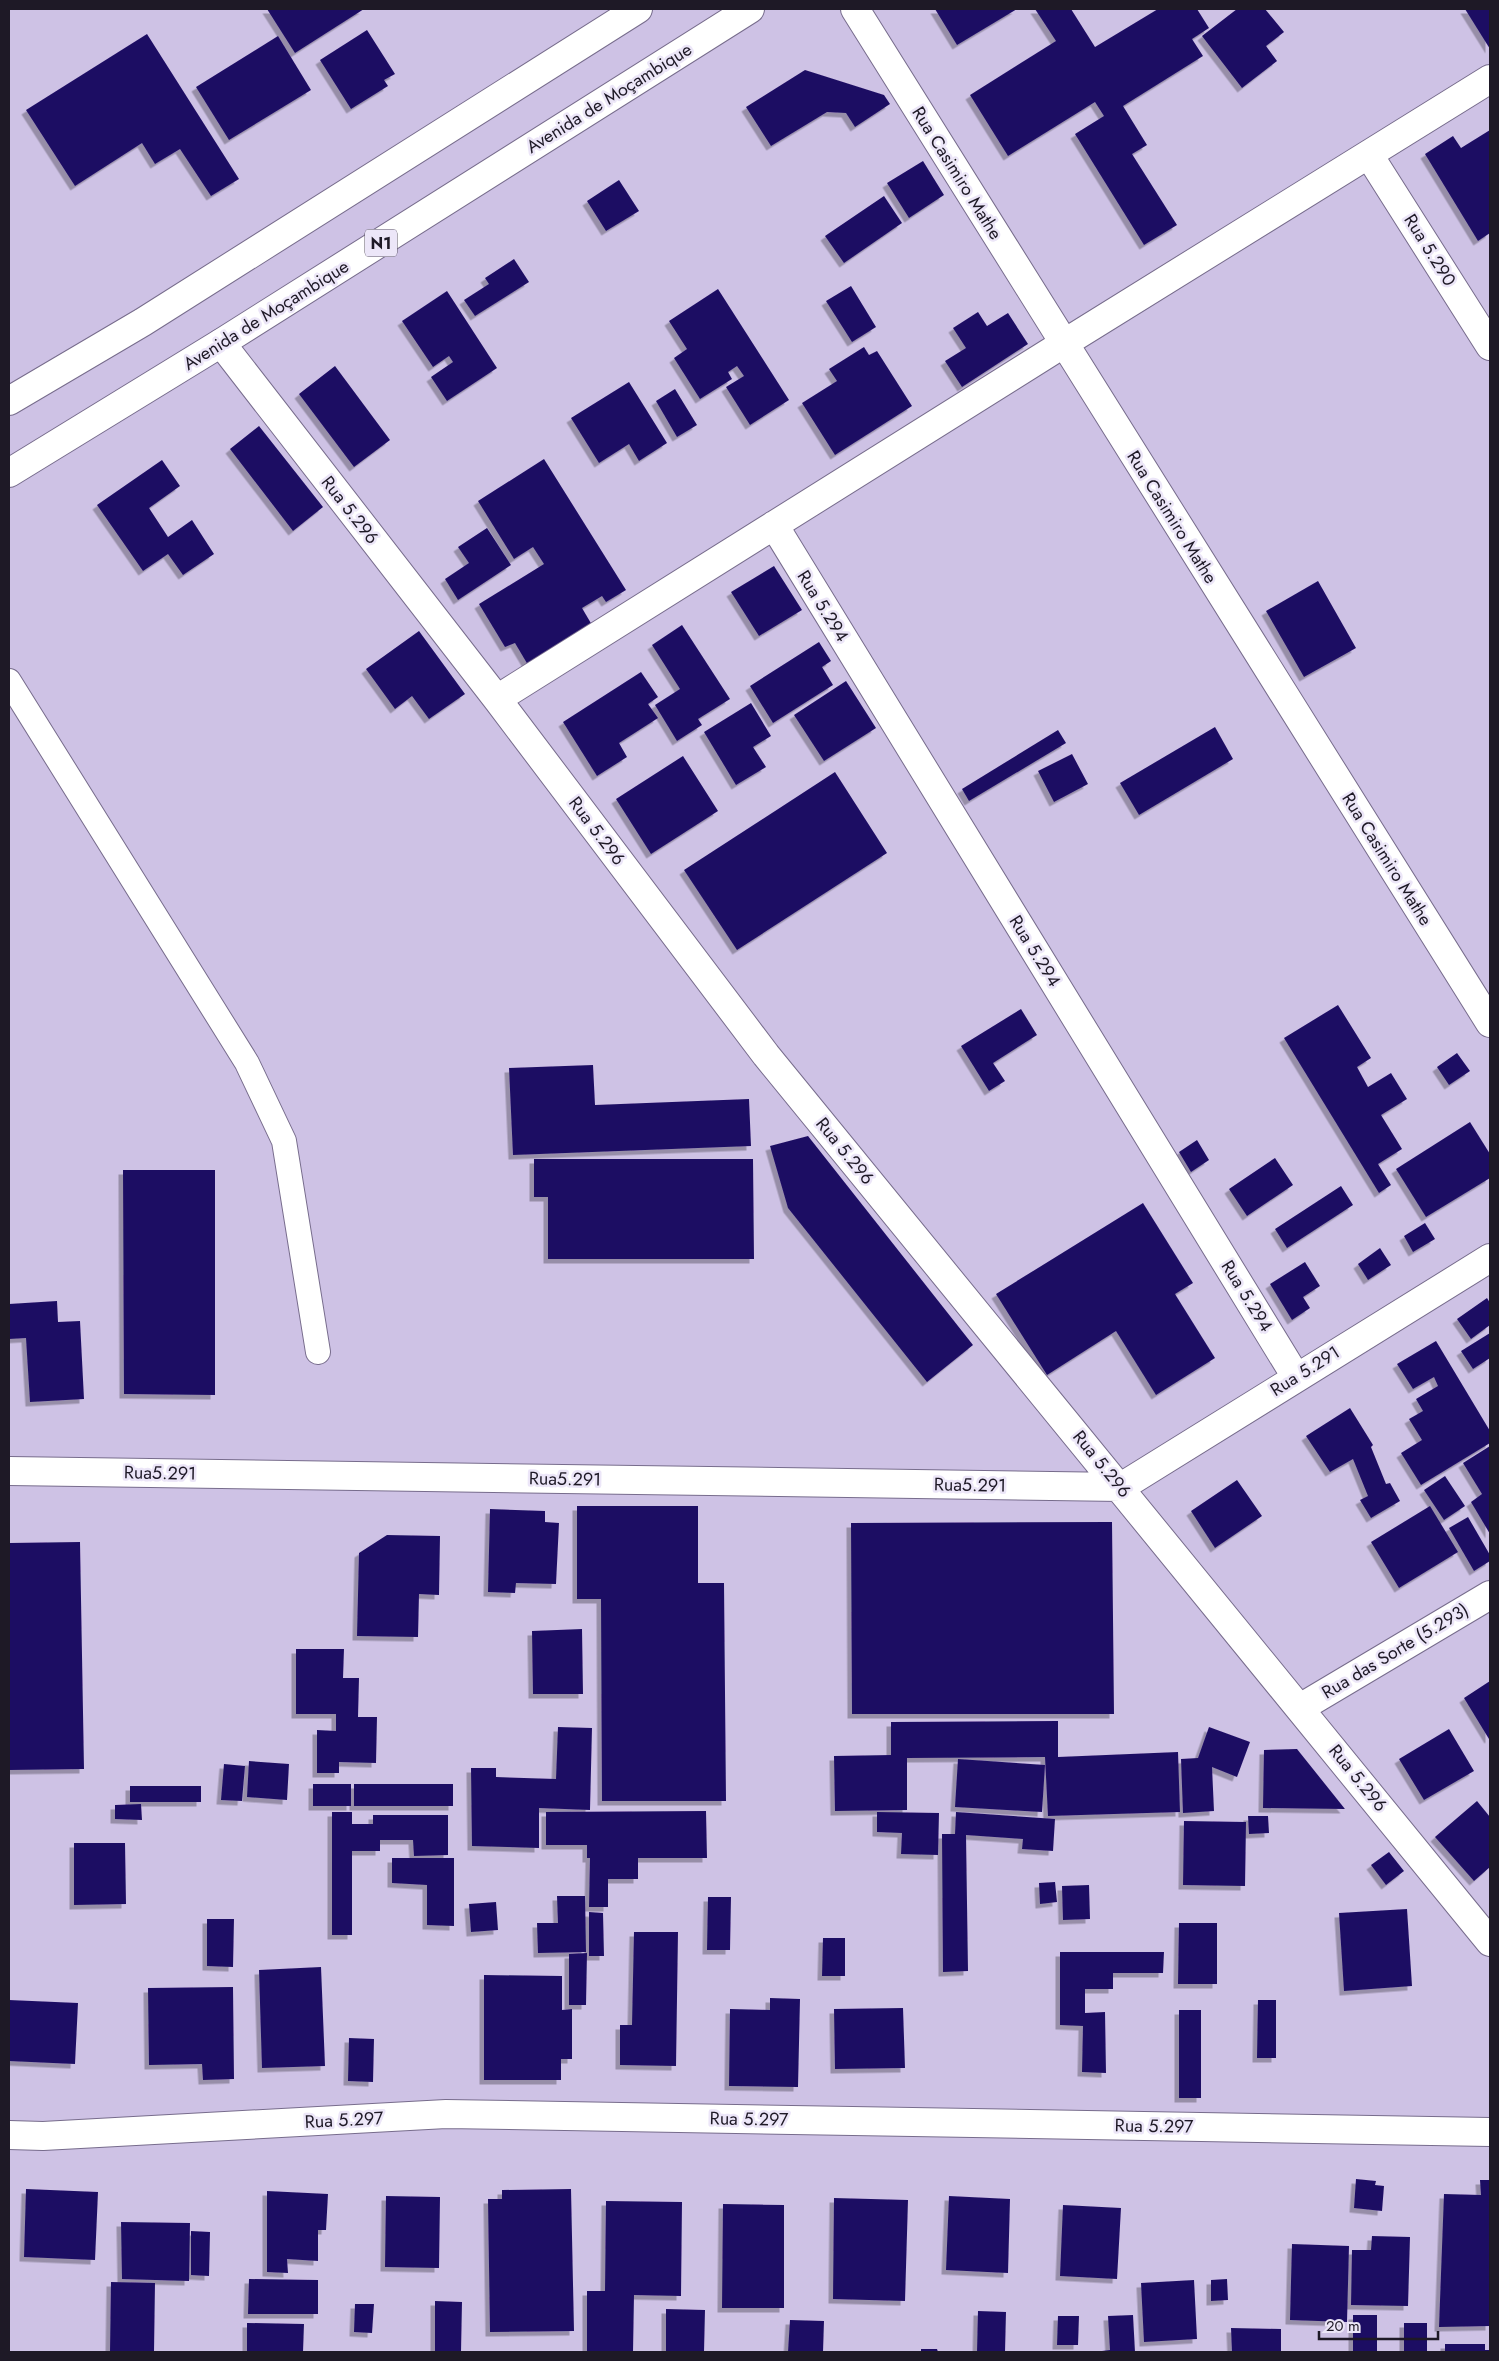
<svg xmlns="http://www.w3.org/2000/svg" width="1499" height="2361" font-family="Jost,sans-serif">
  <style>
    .building { fill: #1f0d64; filter: url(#shadow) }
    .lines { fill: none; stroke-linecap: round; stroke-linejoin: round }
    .service-casing { stroke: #776c8c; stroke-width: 26 }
    .minor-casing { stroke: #776c8c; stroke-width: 30 }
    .trunk-casing { stroke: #776c8c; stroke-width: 30 }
    .service { stroke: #fff; stroke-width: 24 }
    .minor { stroke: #fff; stroke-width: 28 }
    .trunk { stroke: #fff; stroke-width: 28 }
    .labels { text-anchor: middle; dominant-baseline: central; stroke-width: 5; stroke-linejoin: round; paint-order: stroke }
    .shield { fill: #ece6f8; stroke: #5c5665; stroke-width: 1 }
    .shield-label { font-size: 16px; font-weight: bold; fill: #1e1926 }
    .street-label { font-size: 18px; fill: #1e1926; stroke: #ece6f8 }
  </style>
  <defs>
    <filter id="shadow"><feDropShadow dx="-4.5" dy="4.5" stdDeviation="0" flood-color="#0004"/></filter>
  </defs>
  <rect width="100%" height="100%" fill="#cec2e5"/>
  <path class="building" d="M 267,9 L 364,9 L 295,53 Z
    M 935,9 L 1017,9 L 957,45 Z
    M 1035,9 L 1071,9 L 1095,47 L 1158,9 L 1197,9 L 1209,28 L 1192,39 L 1203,56 L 1123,106 L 1147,145 L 1132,154 L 1177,225 L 1144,245 L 1075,134 L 1104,116 L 1095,102 L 1008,156 L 970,95 L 1056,41 Z
    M 1237,9 L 1265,9 L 1284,32 L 1266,46 L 1277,61 L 1242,88 L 1202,36 Z
    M 1465,9 L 1490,9 L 1490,49 Z
    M 367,30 L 395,74 L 384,80 L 388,86 L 351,109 L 320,60 Z
    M 147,34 L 239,179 L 211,196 L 180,149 L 155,164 L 142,143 L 75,186 L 26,110 Z
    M 278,36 L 311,90 L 229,140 L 196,87 Z
    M 805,70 L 884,95 L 890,104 L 855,127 L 846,113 L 827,112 L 771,146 L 746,107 Z
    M 1490,130 L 1490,233 L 1478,241 L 1425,154 L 1453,136 L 1461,148 Z
    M 923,161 L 944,195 L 909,218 L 887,183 Z
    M 619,180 L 639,211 L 606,231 L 587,201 Z
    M 884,196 L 902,223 L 844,263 L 825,236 Z
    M 514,259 L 529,282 L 475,316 L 464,300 L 489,284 L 485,278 Z
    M 851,286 L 876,327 L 852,342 L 826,301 Z
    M 718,289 L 789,400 L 750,425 L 726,387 L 744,376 L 737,366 L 728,372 L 732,379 L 700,399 L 674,358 L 687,349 L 669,321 Z
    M 447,291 L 497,368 L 447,401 L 431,377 L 453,362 L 449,356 L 433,367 L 402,321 Z
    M 978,312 L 987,326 L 1008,313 L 1028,344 L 962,387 L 945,361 L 966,348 L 953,328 Z
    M 864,347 L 869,355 L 877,351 L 912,406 L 835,455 L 802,403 L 837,381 L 829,369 Z
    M 335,366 L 390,440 L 354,467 L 299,394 Z
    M 629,382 L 667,443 L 639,461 L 629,444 L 599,463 L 571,418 Z
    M 675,389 L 697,425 L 677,437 L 656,401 Z
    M 259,426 L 323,507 L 293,531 L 230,449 Z
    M 544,459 L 626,590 L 606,602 L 602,596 L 582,608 L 592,625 L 528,665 L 515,643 L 505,647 L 479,604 L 544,564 L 533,547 L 514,559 L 478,501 Z
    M 162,460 L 180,486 L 149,508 L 168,537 L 192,520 L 214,554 L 183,575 L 168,554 L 143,571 L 97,505 Z
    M 487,528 L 511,565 L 458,600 L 445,579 L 469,563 L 458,547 Z
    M 774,566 L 802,610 L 759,636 L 731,592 Z
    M 1318,581 L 1356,648 L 1304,677 L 1266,611 Z
    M 682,625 L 730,699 L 698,719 L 702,725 L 677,741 L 655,705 L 680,689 L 652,645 Z
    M 419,631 L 465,694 L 429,719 L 412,696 L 395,709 L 366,669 Z
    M 819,642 L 831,661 L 822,667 L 833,685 L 773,723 L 750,686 Z
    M 641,672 L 658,697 L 648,704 L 658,718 L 619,743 L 627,757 L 597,776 L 563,722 Z
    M 846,681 L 876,728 L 824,761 L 794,715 Z
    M 751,703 L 771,736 L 753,747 L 766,767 L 736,785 L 704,732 Z
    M 1215,727 L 1233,759 L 1139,815 L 1120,783 Z
    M 1058,730 L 1066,743 L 969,801 L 962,789 Z
    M 1072,754 L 1088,784 L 1054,802 L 1038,771 Z
    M 683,756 L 718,811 L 651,854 L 616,799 Z
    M 835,772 L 887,853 L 737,950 L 684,870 Z
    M 1338,1005 L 1371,1058 L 1357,1067 L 1368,1087 L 1391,1073 L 1407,1099 L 1381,1115 L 1402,1149 L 1378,1164 L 1391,1185 L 1379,1193 L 1284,1038 Z
    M 1021,1009 L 1037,1035 L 993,1063 L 1005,1081 L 989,1091 L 961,1046 Z
    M 1457,1053 L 1470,1071 L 1449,1085 L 1437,1067 Z
    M 593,1065 L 595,1105 L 749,1099 L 751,1146 L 513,1155 L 509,1068 Z
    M 1470,1122 L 1490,1154 L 1490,1178 L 1426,1217 L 1396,1169 Z
    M 808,1136 L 973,1345 L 927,1382 L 788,1208 L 770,1146 Z
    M 1197,1140 L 1209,1160 L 1191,1172 L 1179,1152 Z
    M 1275,1158 L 1293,1185 L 1247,1216 L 1229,1189 Z
    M 534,1159 L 753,1159 L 754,1259 L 548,1259 L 548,1197 L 534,1197 Z
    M 123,1170 L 215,1170 L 215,1395 L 124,1394 Z
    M 1341,1186 L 1353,1205 L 1287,1248 L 1275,1229 Z
    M 1143,1203 L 1193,1283 L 1175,1294 L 1215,1358 L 1156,1395 L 1116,1331 L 1047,1375 L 996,1294 Z
    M 1425,1223 L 1435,1239 L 1413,1252 L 1404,1236 Z
    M 1380,1248 L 1391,1265 L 1368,1280 L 1358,1264 Z
    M 1305,1262 L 1320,1286 L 1303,1297 L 1310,1308 L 1292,1320 L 1270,1284 Z
    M 1487,1298 L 1490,1303 L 1490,1325 L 1471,1339 L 1457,1319 Z
    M 57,1301 L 58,1322 L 80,1321 L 84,1399 L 30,1402 L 26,1338 L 9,1339 L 9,1304 Z
    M 1490,1333 L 1490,1358 L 1473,1369 L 1461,1351 Z
    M 1436,1341 L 1490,1431 L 1490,1443 L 1421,1485 L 1401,1453 L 1422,1440 L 1409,1419 L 1423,1411 L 1416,1399 L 1438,1386 L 1434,1377 L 1413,1389 L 1397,1364 Z
    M 1350,1408 L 1373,1445 L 1371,1447 L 1386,1484 L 1390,1483 L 1400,1501 L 1371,1518 L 1360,1500 L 1368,1496 L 1353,1459 L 1330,1472 L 1306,1436 Z
    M 1490,1446 L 1490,1534 L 1471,1502 L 1482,1494 L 1463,1463 Z
    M 1445,1476 L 1465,1506 L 1444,1520 L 1424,1490 Z
    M 1237,1480 L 1262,1516 L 1215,1548 L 1191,1511 Z
    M 577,1506 L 698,1506 L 698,1583 L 724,1583 L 726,1801 L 602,1801 L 601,1599 L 577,1599 Z
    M 1430,1506 L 1458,1552 L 1399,1588 L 1371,1542 Z
    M 490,1509 L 545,1511 L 545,1522 L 559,1523 L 556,1584 L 516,1583 L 515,1593 L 488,1592 Z
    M 1468,1517 L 1490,1555 L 1490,1561 L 1474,1571 L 1449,1528 Z
    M 1112,1522 L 1114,1714 L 852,1714 L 851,1523 Z
    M 387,1535 L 440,1536 L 439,1595 L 419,1594 L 418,1637 L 357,1636 L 359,1553 Z
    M 80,1542 L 84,1769 L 9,1770 L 9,1543 Z
    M 582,1629 L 583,1694 L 533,1694 L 532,1631 Z
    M 296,1649 L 344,1649 L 343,1678 L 359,1678 L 358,1717 L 377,1717 L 376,1763 L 339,1762 L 339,1773 L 317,1773 L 317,1730 L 336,1731 L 336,1714 L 296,1714 Z
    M 1490,1681 L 1490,1738 L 1489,1739 L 1464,1698 Z
    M 1058,1721 L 1058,1757 L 1178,1752 L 1180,1812 L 1048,1816 L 1045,1757 L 907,1758 L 907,1810 L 835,1811 L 834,1756 L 891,1755 L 891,1722 Z
    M 558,1727 L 592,1728 L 590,1810 L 539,1808 L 539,1848 L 472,1846 L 471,1768 L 496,1768 L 496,1777 L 556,1779 Z
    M 1209,1727 L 1250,1742 L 1237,1777 L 1212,1767 L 1214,1811 L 1183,1813 L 1181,1759 L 1198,1758 Z
    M 1449,1729 L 1474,1771 L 1424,1800 L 1399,1759 Z
    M 1297,1749 L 1345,1809 L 1263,1808 L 1264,1750 Z
    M 958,1759 L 1045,1765 L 1042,1812 L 955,1807 Z
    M 249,1761 L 289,1764 L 287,1800 L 247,1797 Z
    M 224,1764 L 245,1766 L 242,1801 L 221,1800 Z
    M 313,1784 L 351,1784 L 351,1806 L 313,1806 Z
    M 354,1784 L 453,1784 L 453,1806 L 354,1806 Z
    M 130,1786 L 201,1786 L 201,1802 L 130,1802 Z
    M 1477,1801 L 1490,1817 L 1490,1867 L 1474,1881 L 1435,1837 Z
    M 141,1804 L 142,1820 L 115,1819 L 115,1805 Z
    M 706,1811 L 707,1858 L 638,1858 L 638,1879 L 608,1879 L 608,1907 L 589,1907 L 590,1858 L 587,1858 L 587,1845 L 546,1845 L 546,1812 Z
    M 332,1812 L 352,1812 L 352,1824 L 373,1824 L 373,1815 L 448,1815 L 448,1855 L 414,1856 L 413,1840 L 380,1840 L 380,1851 L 352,1851 L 352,1935 L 332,1935 Z
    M 877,1812 L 939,1813 L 938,1855 L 901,1854 L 902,1833 L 877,1832 Z
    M 956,1812 L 1055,1819 L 1053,1851 L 1022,1849 L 1023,1839 L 966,1835 L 968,1971 L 943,1972 L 942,1834 L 955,1834 Z
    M 1248,1816 L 1268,1816 L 1269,1833 L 1249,1834 Z
    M 1184,1821 L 1246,1822 L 1245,1886 L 1183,1885 Z
    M 74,1843 L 125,1843 L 126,1904 L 74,1905 Z
    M 1389,1852 L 1404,1871 L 1386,1885 L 1371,1865 Z
    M 392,1858 L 454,1858 L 454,1926 L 427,1925 L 427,1885 L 392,1883 Z
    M 1055,1882 L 1057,1902 L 1040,1904 L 1039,1883 Z
    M 1089,1885 L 1090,1919 L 1063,1920 L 1062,1886 Z
    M 557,1896 L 585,1896 L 586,1952 L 538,1953 L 537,1923 L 558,1923 Z
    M 708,1897 L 731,1897 L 730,1950 L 707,1950 Z
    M 496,1902 L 498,1930 L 471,1932 L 469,1904 Z
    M 1407,1909 L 1412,1986 L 1344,1991 L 1339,1913 Z
    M 589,1912 L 603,1913 L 604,1956 L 589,1956 Z
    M 207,1919 L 234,1919 L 233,1967 L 207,1966 Z
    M 1179,1923 L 1217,1923 L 1217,1984 L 1178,1984 Z
    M 634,1932 L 678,1932 L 676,2066 L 620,2065 L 620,2025 L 632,2025 Z
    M 823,1938 L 845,1938 L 845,1976 L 822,1976 Z
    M 1060,1952 L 1164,1952 L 1163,1973 L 1113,1973 L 1113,1989 L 1085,1989 L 1085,2013 L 1105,2012 L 1106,2073 L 1082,2072 L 1083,2026 L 1060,2025 Z
    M 587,1953 L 586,2005 L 569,2005 L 569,1954 Z
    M 321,1967 L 325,2066 L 262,2068 L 259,1970 Z
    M 484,1975 L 562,1976 L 562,2010 L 572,2009 L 572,2059 L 561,2059 L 561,2080 L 484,2080 Z
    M 233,1987 L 234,2079 L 203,2080 L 202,2064 L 149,2065 L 148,1988 Z
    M 770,1998 L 800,1999 L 798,2087 L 729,2086 L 730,2009 L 770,2010 Z
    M 9,2000 L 78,2003 L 75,2064 L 9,2061 Z
    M 1258,2000 L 1276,2000 L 1276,2058 L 1257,2058 Z
    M 903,2008 L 905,2068 L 835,2069 L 834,2009 Z
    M 1179,2010 L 1201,2010 L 1201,2098 L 1179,2098 Z
    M 349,2038 L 374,2039 L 373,2082 L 348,2081 Z
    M 1356,2179 L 1376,2181 L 1375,2185 L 1384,2186 L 1382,2211 L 1354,2208 Z
    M 1480,2180 L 1490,2180 L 1490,2326 L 1439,2327 L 1444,2194 L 1481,2195 Z
    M 26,2189 L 98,2192 L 95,2260 L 24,2257 Z
    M 571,2189 L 574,2331 L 490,2332 L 488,2199 L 502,2199 L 502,2190 Z
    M 267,2191 L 328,2194 L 326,2230 L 318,2230 L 318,2261 L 287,2259 L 288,2273 L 267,2272 Z
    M 386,2196 L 440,2197 L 439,2268 L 385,2267 Z
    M 949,2196 L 1010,2199 L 1008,2273 L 946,2270 Z
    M 834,2198 L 908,2200 L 905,2301 L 833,2299 Z
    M 606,2201 L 682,2202 L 681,2296 L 634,2295 L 633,2352 L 587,2352 L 587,2291 L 605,2291 Z
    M 723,2204 L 784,2205 L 784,2308 L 722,2308 Z
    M 1063,2205 L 1121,2208 L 1117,2279 L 1060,2276 Z
    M 121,2222 L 190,2223 L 189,2281 L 122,2279 Z
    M 191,2231 L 210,2232 L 209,2276 L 191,2275 Z
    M 1372,2236 L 1410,2237 L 1408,2306 L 1351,2305 L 1352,2250 L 1371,2250 Z
    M 1292,2244 L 1349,2246 L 1347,2322 L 1290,2320 Z
    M 249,2279 L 318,2280 L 318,2314 L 248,2314 Z
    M 1227,2279 L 1228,2300 L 1211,2301 L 1211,2280 Z
    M 1194,2280 L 1197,2339 L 1144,2342 L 1141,2283 Z
    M 111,2282 L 155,2283 L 154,2352 L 110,2352 Z
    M 435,2301 L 462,2302 L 461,2352 L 435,2352 Z
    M 355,2304 L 374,2304 L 372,2333 L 354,2332 Z
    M 666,2309 L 705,2310 L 704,2352 L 666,2352 Z
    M 978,2311 L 1006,2312 L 1005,2352 L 977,2352 Z
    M 1133,2315 L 1135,2352 L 1094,2352 L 1110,2350 L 1108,2316 Z
    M 1353,2315 L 1377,2315 L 1377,2352 L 1353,2352 Z
    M 1058,2316 L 1079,2316 L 1078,2345 L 1057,2345 Z
    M 790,2320 L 824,2321 L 823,2352 L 788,2352 Z
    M 247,2323 L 304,2324 L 303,2352 L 247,2352 Z
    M 1404,2323 L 1427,2323 L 1427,2352 L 1404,2352 Z
    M 1231,2328 L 1281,2329 L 1281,2352 L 1232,2352 Z
    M 1445,2344 L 1485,2344 L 1485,2350 L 1490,2350 L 1490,2352 L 1445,2352 Z
    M 921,2349 L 937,2349 L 938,2352 L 921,2352 Z"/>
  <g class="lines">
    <g class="service-casing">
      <path id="service" d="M 9,681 L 247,1063 L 284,1141 L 318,1352"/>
    </g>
    <g class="minor-casing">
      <path id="minor" d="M 855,9 L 1490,1023
        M 1369,155 L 1490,346
        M 221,343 L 497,699 L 766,1055 L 1490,1942
        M 774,525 L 1296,1377
        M 497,699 L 1063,344 L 1490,79
        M 9,1471 L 1121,1487 L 1490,1258
        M 1300,1708 L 1490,1595
        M 9,2135 L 43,2136 L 446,2114 L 1490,2132"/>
    </g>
    <g class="trunk-casing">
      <path id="trunk" d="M 9,401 L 143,322 L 638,9
        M 9,473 L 221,343 L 750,9"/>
    </g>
    <use href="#service" class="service"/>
    <use href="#minor" class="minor"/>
    <use href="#trunk" class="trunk"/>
  </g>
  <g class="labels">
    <rect class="shield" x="365" y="229.5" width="32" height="27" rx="4"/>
    <g class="shield-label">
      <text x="381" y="243">N1</text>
    </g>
    <g class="street-label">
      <text transform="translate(609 98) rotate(-32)">Avenida de Moçambique</text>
      <text transform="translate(957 173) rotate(58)">Rua Casimiro Mathe</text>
      <text transform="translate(1430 250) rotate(58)">Rua 5.290</text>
      <text transform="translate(266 315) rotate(-32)">Avenida de Moçambique</text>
      <text transform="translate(350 510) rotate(52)">Rua 5.296</text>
      <text transform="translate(1172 517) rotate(58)">Rua Casimiro Mathe</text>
      <text transform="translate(823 606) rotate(58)">Rua 5.294</text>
      <text transform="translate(597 831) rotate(53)">Rua 5.296</text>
      <text transform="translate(1387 859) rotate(58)">Rua Casimiro Mathe</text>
      <text transform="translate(1035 951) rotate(58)">Rua 5.294</text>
      <text transform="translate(845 1151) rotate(51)">Rua 5.296</text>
      <text transform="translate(1247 1296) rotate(58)">Rua 5.294</text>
      <text transform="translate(1305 1371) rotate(-32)">Rua 5.291</text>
      <text transform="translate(1102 1464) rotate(51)">Rua 5.296</text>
      <text transform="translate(160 1473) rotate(1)">Rua5.291</text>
      <text transform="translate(565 1479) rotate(1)">Rua5.291</text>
      <text transform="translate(970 1485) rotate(1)">Rua5.291</text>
      <text transform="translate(1395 1651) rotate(-31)">Rua das Sorte (5.293)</text>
      <text transform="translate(1358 1778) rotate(51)">Rua 5.296</text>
      <text transform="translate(749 2119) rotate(1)">Rua 5.297</text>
      <text transform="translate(344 2120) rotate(-3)">Rua 5.297</text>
      <text transform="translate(1154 2126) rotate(1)">Rua 5.297</text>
    </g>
  </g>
  <rect width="1499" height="2361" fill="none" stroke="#1e1926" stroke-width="20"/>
  <path d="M1319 2331v8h119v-8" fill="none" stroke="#1e1926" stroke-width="2.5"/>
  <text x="1326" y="2331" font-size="15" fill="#1e1926" stroke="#ece6f8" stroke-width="4" paint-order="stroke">20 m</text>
</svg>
